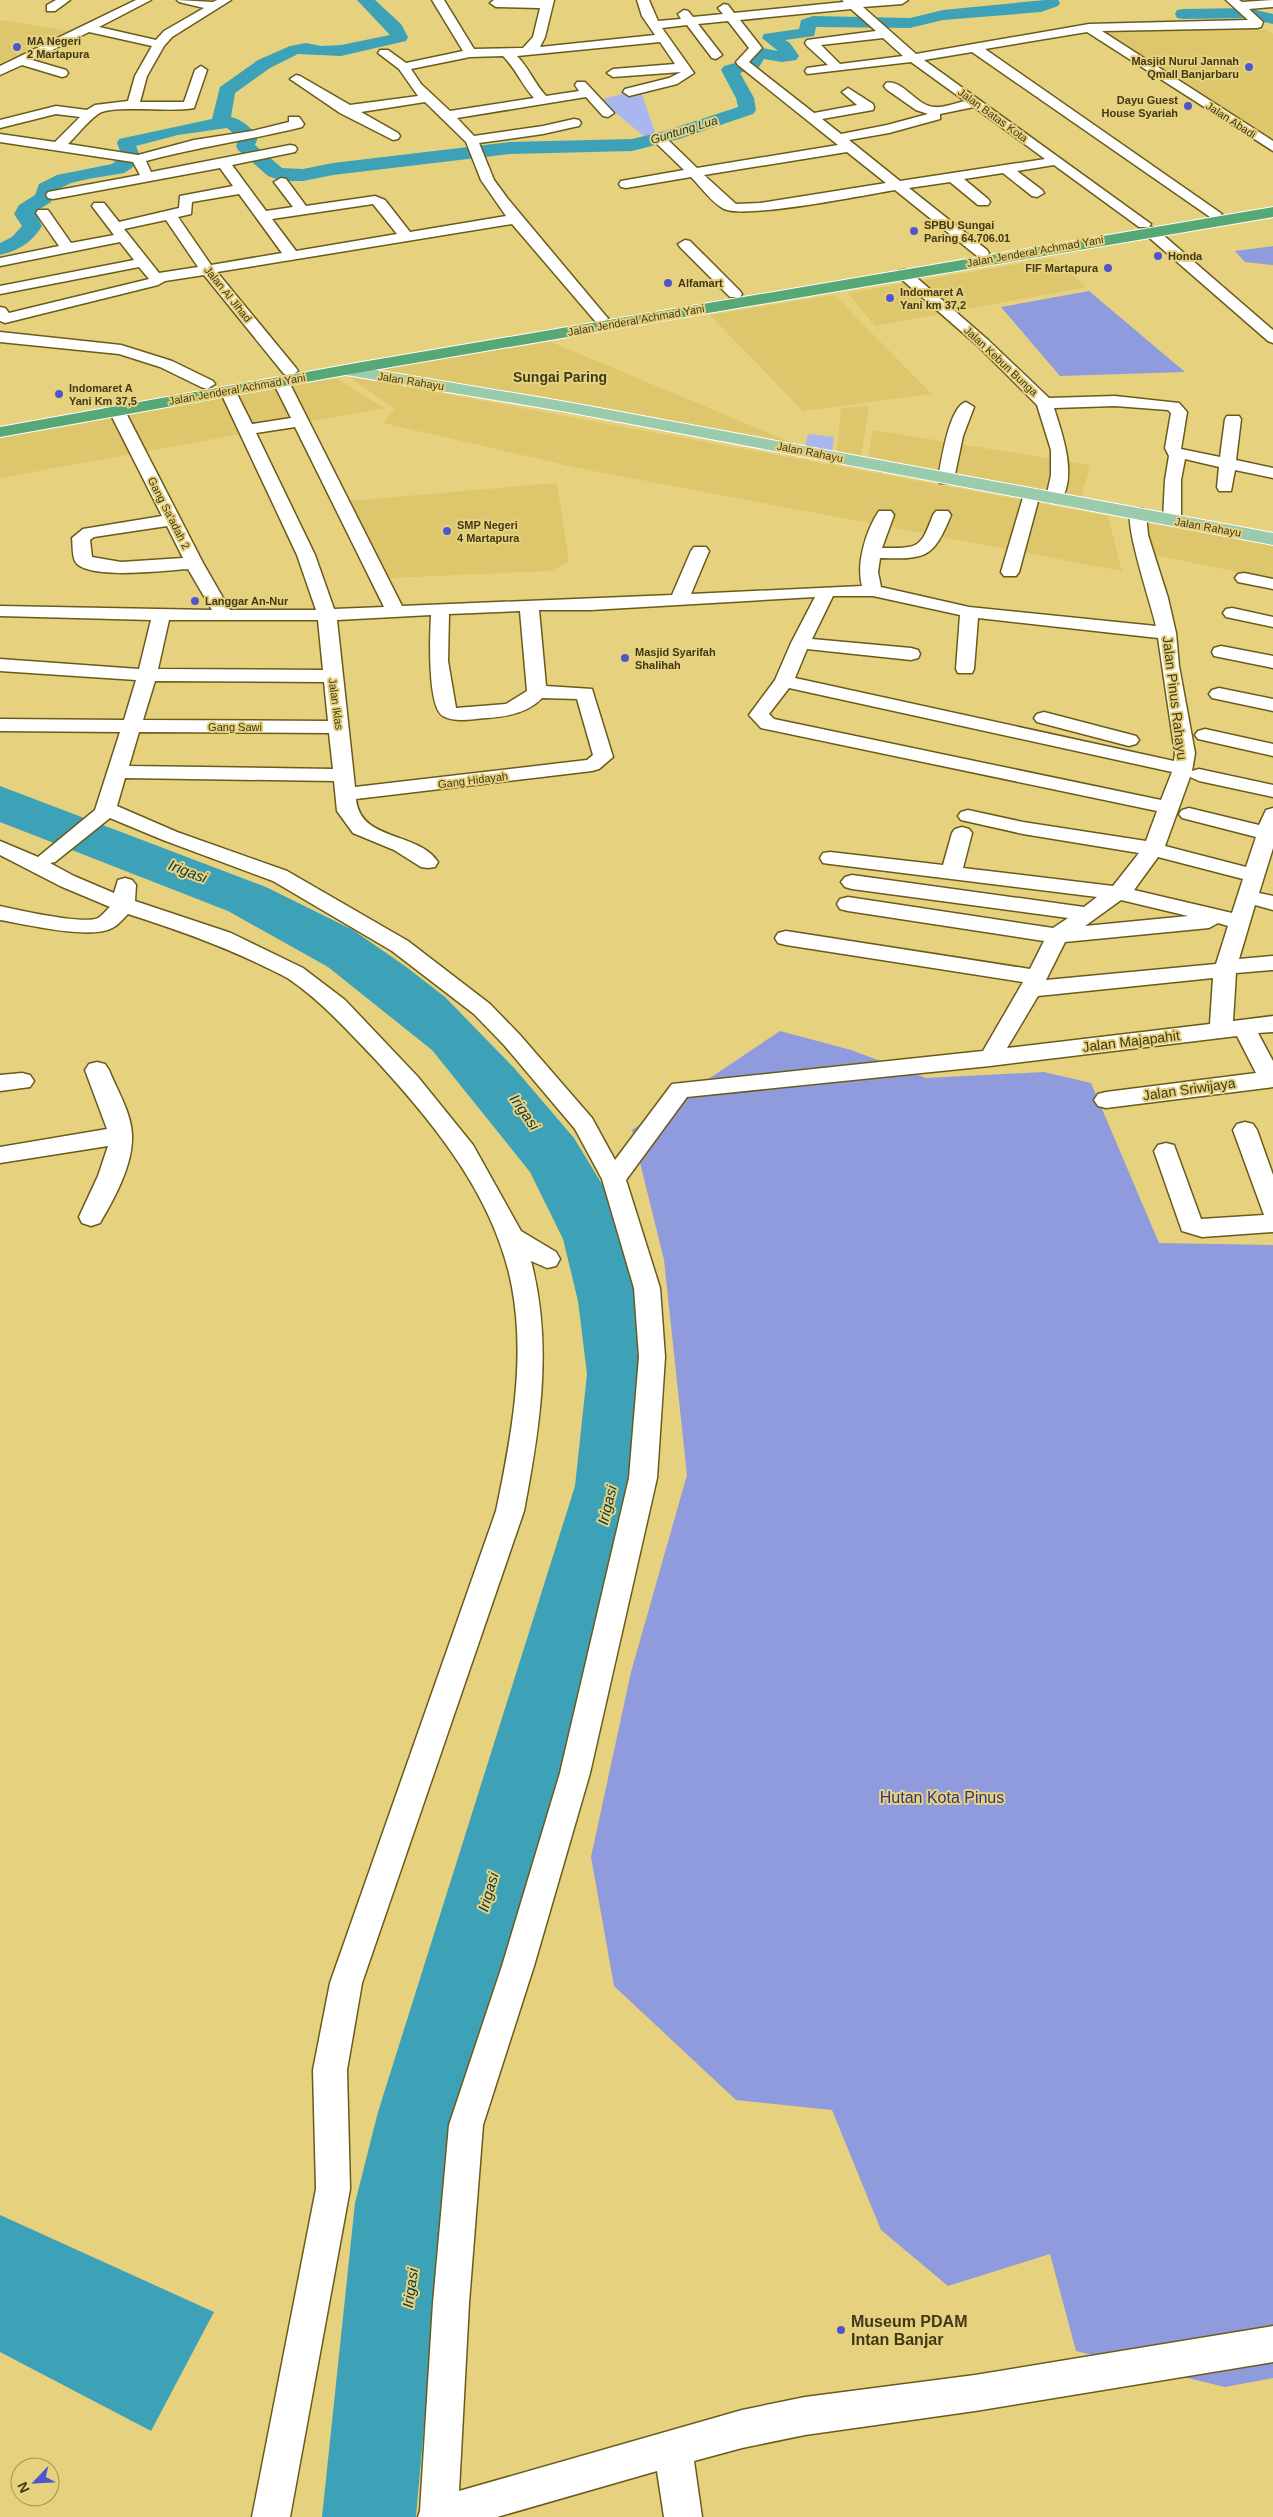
<svg xmlns="http://www.w3.org/2000/svg" width="1273" height="2517" font-family="Helvetica,sans-serif">
  <style>
    .built { fill: #ddc66b }
    .green { fill: #aab6ef }
    .forest { fill: #8f9bdd }
    .water { fill: #3da2b8 }
    .lines { fill: none; stroke-linecap: round; stroke-linejoin: round }
    .river { fill: #3da2b8; fill-rule: evenodd }
    .minor-casing { stroke: #6a5b1b; stroke-width: 3 }
    .major-casing { stroke: #fff; stroke-width: 2 }
    .highway-casing { stroke: #fff; stroke-width: 2 }
    .minor { fill: #fff; fill-rule: evenodd }
    .major { fill: #9acbad; fill-rule: evenodd }
    .highway { fill: #57a877; fill-rule: evenodd }
    .poi-dot { fill: #4f56cc; stroke: #e6d17f; stroke-width: 2 }
    .labels { text-anchor: middle; dominant-baseline: central; stroke-width: 4; stroke-linejoin: round; paint-order: stroke }
    .far-poi-label { font-size: 11px; font-weight: bold; fill: #403816; stroke: #e6d17f; text-anchor: start }
    .far-street-label { font-size: 11px; fill: #403816; stroke: #e6d17f }
    .far-water-label { font-size: 12px; font-style: italic; fill: #0a3943; stroke: #e6d17f }
    .far-quarter-label { font-size: 14px; font-weight: bold; fill: #403816; stroke: #e6d17f }
    .street-label { font-size: 14px; fill: #403816; stroke: #e6d17f }
    .water-label { font-size: 15px; font-style: italic; fill: #0a3943; stroke: #e6d17f }
    .near-park-label { font-size: 16px; fill: #303581; stroke: #e6d17f }
    .near-poi-label { font-size: 16px; font-weight: bold; fill: #403816; stroke: #e6d17f; text-anchor: start }
  </style>
  <rect width="100%" height="100%" fill="#e6d17f"/>
  <path class="built" d="M 0,20 L 69,31 L 0,63 Z
    M 1146,28 L 1266,30 L 1273,34 L 1273,143 L 1097,32 Z
    M 1053,258 L 1086,287 L 875,326 L 848,293 Z
    M 834,295 L 932,394 L 803,411 L 710,315 Z
    M 551,342 L 795,444 L 379,371 L 394,365 Z
    M 348,376 L 1108,516 L 1122,571 L 578,468 L 383,423 L 395,409 Z
    M 336,378 L 384,408 L 0,478 L 0,438 Z
    M 869,406 L 861,458 L 837,453 L 841,408 Z
    M 873,430 L 1090,465 L 1081,497 L 868,457 Z
    M 557,483 L 569,562 L 550,571 L 387,578 L 349,501 Z
    M 1133,517 L 1273,543 L 1273,579 L 1139,552 Z"/>
  <path class="green" d="M 640,89 L 655,132 L 645,137 L 600,100 Z
    M 808,434 L 834,437 L 832,453 L 804,449 Z"/>
  <path class="forest" d="M 1273,246 L 1273,265 L 1245,262 L 1235,251 Z
    M 1089,291 L 1185,372 L 1060,376 L 1001,307 Z
    M 780,1031 L 851,1050 L 926,1078 L 1044,1072 L 1091,1083 L 1159,1243 L 1273,1245 L 1273,2378 L 1225,2387 L 1076,2351 L 1050,2254 L 948,2286 L 881,2230 L 832,2110 L 736,2100 L 614,1986 L 591,1857 L 631,1672 L 687,1475 L 664,1260 L 632,1130 Z"/>
  <path class="water" d="M 0,786 L 266,887 L 353,930 L 405,966 L 445,997 L 515,1069 L 574,1138 L 608,1194 L 632,1249 L 645,1439 L 438,2269 L 416,2517 L 322,2517 L 355,2203 L 378,2112 L 575,1486 L 587,1374 L 578,1301 L 563,1239 L 530,1172 L 432,1050 L 328,967 L 228,911 L 0,822 Z
    M 0,2215 L 214,2312 L 151,2431 L 0,2352 Z"/>
  <g class="lines">
    <path class="river" d="M 357,0 L 375,0 L 401,24 L 408,37 L 406,41 L 341,56 L 298,54 L 270,68 L 235,93 L 231,117 C 241,119 252,128 258,137 L 255,145 L 282,168 L 303,169 L 333,163 L 510,142 L 632,139 L 665,131 L 738,107 L 736,98 L 721,70 L 724,66 L 746,60 L 752,50 L 762,48 L 778,51 L 762,38 L 764,34 L 799,29 L 801,20 L 813,16 L 910,18 L 943,10 L 1045,0 L 1058,0 L 1060,3 L 1058,6 L 1041,12 L 943,20 L 910,28 L 816,27 L 814,36 L 785,40 L 790,43 L 799,56 L 796,60 L 782,62 L 764,59 L 759,67 L 740,73 L 754,98 L 756,110 L 753,114 L 679,139 L 632,151 L 510,154 L 333,175 L 303,181 L 282,181 L 268,176 L 238,150 L 236,146 L 239,138 L 227,128 L 178,135 L 136,146 L 140,156 L 132,168 L 124,173 L 88,179 L 71,183 L 55,191 L 51,202 L 35,212 L 42,226 C 31,243 20,250 0,255 L 0,243 L 12,237 L 22,226 L 14,214 L 19,205 L 35,195 L 39,184 L 57,175 L 112,164 L 122,156 L 117,143 L 119,139 L 212,119 L 220,87 L 258,60 L 290,46 L 306,43 L 321,46 L 341,45 L 390,35 Z
      M 1247,8 L 1273,14 L 1273,24 L 1247,18 L 1183,19 L 1177,18 L 1175,14 L 1177,10 L 1183,9 Z"/>
    <g class="minor-casing">
      <path id="minor" d="M 56,0 L 70,0 L 55,11 L 47,11 L 47,5 Z
        M 136,0 L 151,0 L 99,27 L 156,40 L 164,31 L 204,8 L 179,2 L 177,0 L 213,2 L 217,0 L 231,0 L 172,37 L 164,46 L 147,76 L 140,102 L 184,102 L 195,70 L 201,66 L 207,70 L 195,105 L 194,108 C 171,113 112,104 98,114 C 87,122 77,135 68,144 L 138,155 L 194,140 L 252,131 L 289,122 L 289,117 L 299,117 L 304,124 L 302,127 C 250,140 197,147 146,161 L 151,172 L 290,145 L 295,146 L 297,149 L 295,152 L 232,165 L 266,211 L 293,207 L 274,182 L 281,178 L 286,179 L 306,206 L 375,196 L 385,200 L 410,232 L 506,216 L 481,180 L 466,142 L 425,102 L 361,112 L 398,133 L 400,136 L 398,139 L 393,140 L 340,113 L 290,79 L 296,75 L 300,76 L 350,105 L 418,96 L 399,69 L 378,53 L 380,50 L 388,50 L 406,63 L 463,51 L 432,0 L 444,0 L 474,49 L 523,48 L 533,37 L 540,8 L 496,7 L 490,3 L 494,0 L 554,0 L 545,37 L 540,47 L 655,35 L 642,16 L 637,0 L 649,0 L 658,21 L 681,19 L 678,14 L 684,10 L 688,11 L 693,17 L 723,14 L 718,8 L 724,4 L 728,5 L 734,13 L 844,2 L 842,0 L 908,0 L 902,4 L 863,7 L 916,54 L 1089,24 L 1248,20 L 1226,0 L 1239,0 L 1242,2 L 1273,0 L 1273,7 L 1249,9 L 1263,22 L 1261,27 L 1257,28 L 1102,31 L 1273,141 L 1273,151 L 1087,32 L 985,49 L 1222,214 L 1215,218 L 1210,217 L 972,52 L 924,60 L 1151,224 L 1149,227 L 1139,227 L 1054,165 L 1017,171 L 1042,190 L 1044,193 L 1037,197 L 1032,196 L 1003,173 L 964,179 L 988,199 L 990,202 L 988,205 L 978,205 L 950,182 L 909,188 L 987,250 L 989,253 L 987,256 L 977,256 L 895,190 C 864,195 747,219 724,209 C 712,203 701,187 691,177 L 626,188 L 621,187 L 619,184 L 621,181 L 684,170 L 656,143 L 663,139 L 668,140 L 697,168 L 838,145 L 738,65 L 736,62 L 749,48 L 728,21 L 698,24 L 722,55 L 716,59 L 712,58 L 687,25 L 662,28 L 694,73 L 677,84 L 629,96 L 623,92 L 625,89 L 669,78 L 681,72 L 613,77 L 607,73 L 613,69 L 675,64 L 660,42 L 517,56 C 529,68 534,83 546,96 L 579,91 L 575,85 L 577,82 L 585,82 L 614,113 L 608,117 L 603,116 L 586,97 L 457,118 L 474,136 L 543,126 L 574,119 L 579,120 L 581,123 L 579,126 L 574,127 L 543,134 L 479,143 L 494,180 L 508,199 L 605,315 L 608,318 L 605,321 L 595,321 L 512,224 L 217,272 L 296,368 L 298,371 L 290,376 L 284,374 L 204,275 L 165,281 L 158,285 L 5,323 L 0,321 L 0,307 L 5,308 L 9,313 L 149,279 L 139,267 L 0,294 L 0,286 L 134,260 L 120,242 L 0,266 L 0,258 L 59,246 L 36,213 L 38,210 L 48,210 L 71,243 L 114,235 L 92,206 L 94,203 L 104,203 L 119,222 L 179,208 L 180,196 L 233,186 L 220,168 L 53,199 L 48,198 L 46,195 L 48,192 L 140,175 L 133,162 L 0,142 L 0,134 L 55,142 L 80,117 L 56,114 L 0,128 L 0,120 L 56,106 L 87,110 L 95,105 L 128,101 L 135,76 L 152,46 L 89,32 L 32,60 L 66,70 L 68,73 L 66,76 L 62,77 L 22,65 L 0,75 L 0,66 ZM 851,9 L 876,31 L 807,40 L 805,43 L 807,46 L 828,65 L 807,68 L 805,71 L 807,74 L 911,62 L 965,101 C 956,103 943,108 934,107 C 916,106 903,79 886,83 L 884,86 L 886,89 L 916,110 L 928,114 L 887,125 L 841,134 L 822,119 L 873,110 L 874,107 L 873,104 L 848,88 L 842,92 L 857,105 L 814,113 L 749,62 L 762,48 L 740,20 ZM 883,38 L 903,56 L 840,64 L 821,45 ZM 503,56 C 516,69 522,85 534,98 L 450,111 L 421,84 L 411,69 L 470,57 ZM 974,107 L 1045,159 L 900,181 L 849,140 L 889,133 L 940,119 L 940,114 ZM 847,152 L 886,183 L 760,203 L 736,204 L 704,175 ZM 239,194 L 282,253 L 211,265 L 178,217 L 191,214 L 192,202 ZM 373,204 L 397,234 L 296,251 L 272,219 ZM 166,220 L 198,267 L 159,273 L 124,229 Z
        M 1150,227 L 1155,228 L 1273,330 L 1273,343 L 1268,341 L 1145,234 L 1143,231 Z
        M 685,240 L 690,241 L 740,291 L 742,294 L 740,297 L 730,297 L 680,247 L 678,244 Z
        M 904,270 L 909,271 L 988,340 L 1049,398 L 1115,396 L 1179,403 L 1187,412 L 1181,449 L 1220,457 L 1225,419 L 1227,416 L 1239,416 L 1241,419 L 1236,460 L 1273,468 L 1273,478 L 1235,470 L 1231,491 L 1219,491 L 1217,487 L 1219,467 L 1185,459 L 1181,480 L 1181,520 L 1178,524 L 1166,524 L 1163,520 L 1165,480 L 1169,456 L 1165,448 L 1171,413 L 1168,410 L 1115,406 L 1054,408 C 1062,434 1078,476 1060,502 L 1048,502 L 1046,498 L 1051,475 L 1051,450 L 1037,405 L 978,346 L 899,277 L 897,274 L 899,271 Z
        M 0,332 L 121,345 L 172,361 L 213,381 L 215,384 L 207,389 L 201,387 L 160,367 L 119,354 L 0,342 Z
        M 281,377 L 289,382 L 402,606 L 672,595 L 691,551 L 694,547 L 706,547 L 709,551 L 691,594 L 862,586 C 856,564 866,530 879,511 L 891,511 L 894,515 L 882,548 C 919,548 920,549 933,515 L 936,511 L 948,511 L 951,515 C 933,559 926,559 880,558 L 878,572 L 881,587 L 969,607 L 1156,626 C 1152,607 1123,522 1131,509 L 1143,509 L 1146,513 L 1148,535 L 1168,598 L 1176,633 L 1179,666 L 1195,753 L 1192,771 L 1199,769 L 1273,785 L 1273,797 L 1199,781 L 1190,777 L 1165,846 L 1246,867 L 1256,837 L 1182,818 L 1179,814 L 1182,810 L 1189,808 L 1259,825 L 1266,810 L 1273,808 L 1273,848 L 1259,893 L 1273,896 L 1273,910 L 1255,905 L 1239,959 L 1273,956 L 1273,970 L 1236,973 L 1233,1021 L 1273,1016 L 1273,1032 L 1258,1033 L 1273,1061 L 1273,1087 L 1106,1108 L 1098,1106 L 1094,1100 L 1098,1094 L 1106,1092 L 1256,1073 L 1237,1036 L 990,1066 L 687,1097 L 626,1180 L 660,1288 L 665,1357 L 657,1478 L 590,1773 L 534,1966 L 483,2125 L 469,2303 L 459,2491 L 742,2410 L 805,2397 L 975,2375 L 1273,2326 L 1273,2362 L 975,2411 L 805,2435 L 742,2448 L 694,2461 L 702,2517 L 664,2517 L 657,2471 L 497,2517 L 418,2517 L 420,2511 L 433,2303 L 449,2125 L 502,1966 L 560,1773 L 629,1478 L 639,1357 L 634,1288 L 602,1179 L 575,1129 L 504,1045 L 474,1014 L 392,951 L 273,881 L 163,840 L 110,818 L 55,862 L 50,863 L 74,876 L 114,893 L 118,880 L 125,878 L 132,880 L 136,885 L 135,901 L 231,933 L 303,968 L 345,1000 L 418,1077 L 473,1145 L 521,1231 L 556,1252 L 560,1259 L 556,1266 L 547,1268 L 531,1261 C 553,1345 540,1427 524,1511 L 362,1983 L 347,2070 L 350,2189 L 290,2517 L 252,2517 L 316,2189 L 313,2070 L 330,1983 L 496,1511 C 511,1439 526,1361 512,1287 C 495,1197 434,1123 373,1057 C 346,1029 321,1001 289,979 C 279,973 267,968 257,963 C 215,943 172,928 128,914 C 124,918 119,924 114,927 C 93,941 25,924 0,920 L 0,906 C 18,910 84,925 98,918 C 102,916 106,910 110,907 L 60,886 L 0,855 L 0,841 L 38,857 L 95,810 L 120,732 L 0,731 L 0,719 L 124,720 L 136,680 L 0,671 L 0,659 L 139,669 L 151,620 L 0,616 L 0,606 L 212,610 L 188,569 C 169,570 85,581 75,561 C 72,555 73,545 72,538 L 83,529 L 89,528 L 162,516 L 109,411 L 117,406 L 125,411 L 203,563 L 230,610 L 316,610 L 297,555 L 220,391 L 222,388 L 234,388 L 252,424 L 291,418 L 273,382 ZM 295,427 L 384,607 L 334,609 L 315,555 L 256,433 ZM 167,526 L 183,558 L 121,562 L 92,557 L 90,540 L 94,537 ZM 833,596 L 873,596 L 960,615 L 956,669 L 958,673 L 972,673 L 974,669 L 978,618 L 1158,638 L 1175,753 L 1174,761 L 795,678 L 807,649 L 911,660 L 918,658 L 920,654 L 918,650 L 911,648 L 812,639 ZM 815,597 L 791,643 L 775,680 L 749,715 L 761,728 L 1157,811 L 1146,841 L 1023,822 L 968,810 L 961,812 L 958,816 L 961,820 L 1023,834 L 1139,853 L 1113,886 L 963,868 L 972,833 L 969,829 L 962,827 L 955,829 L 952,833 L 943,865 L 830,852 L 823,853 L 820,858 L 823,863 L 830,864 L 1097,897 L 1084,907 L 852,875 L 845,877 L 841,882 L 845,887 L 852,889 L 1068,918 L 1053,928 L 848,897 L 840,899 L 837,904 L 840,909 L 848,911 L 1044,941 L 1030,969 L 786,931 L 778,933 L 775,938 L 778,943 L 786,945 L 1023,982 L 983,1051 L 672,1084 L 615,1160 L 592,1118 L 520,1035 L 490,1004 L 408,941 L 287,871 L 177,832 L 117,806 L 125,778 L 334,781 L 337,811 L 353,833 L 394,850 L 421,867 L 428,868 L 435,867 L 438,862 C 418,831 360,842 356,799 L 592,771 L 599,769 L 613,757 L 592,689 L 546,686 L 539,610 L 591,610 ZM 520,611 L 527,691 L 506,704 L 456,708 L 448,661 L 449,614 ZM 431,615 C 430,634 427,707 443,716 C 455,723 473,719 486,718 C 506,717 528,713 542,698 L 577,699 L 593,755 L 587,760 L 355,787 L 337,620 ZM 169,620 L 318,620 L 323,670 L 158,669 ZM 155,681 L 324,682 L 328,721 L 143,720 ZM 789,688 L 1172,772 L 1161,800 L 774,719 L 769,714 ZM 139,732 L 329,733 L 333,769 L 129,766 ZM 1158,857 L 1243,879 L 1232,913 L 1134,890 ZM 1121,900 L 1188,916 L 1085,926 ZM 1218,923 L 1228,926 L 1216,964 L 1046,980 L 1065,942 L 1209,928 ZM 1213,978 L 1210,1024 L 1007,1048 L 1038,996 Z
        M 966,402 L 974,407 L 963,436 L 954,479 L 952,483 L 940,483 L 938,479 C 941,463 949,406 966,402 Z
        M 1032,489 L 1038,490 L 1040,494 L 1019,572 L 1016,576 L 1004,576 L 1001,572 L 1024,494 L 1026,490 Z
        M 1244,573 L 1273,579 L 1273,589 L 1238,582 L 1235,578 L 1238,574 Z
        M 1232,608 L 1273,617 L 1273,627 L 1226,617 L 1223,613 L 1226,609 Z
        M 1221,646 L 1273,656 L 1273,668 L 1214,656 L 1212,652 L 1214,648 Z
        M 1219,688 L 1273,699 L 1273,711 L 1212,698 L 1209,694 L 1212,690 Z
        M 1044,712 L 1136,736 L 1139,740 L 1136,744 L 1129,746 L 1037,722 L 1034,718 L 1037,714 Z
        M 1205,729 L 1273,744 L 1273,756 L 1198,739 L 1195,735 L 1198,731 Z
        M 97,1062 L 105,1064 L 109,1070 C 117,1090 132,1114 132,1136 C 133,1165 114,1199 100,1223 L 91,1226 L 82,1223 L 79,1217 L 98,1176 L 108,1146 L 0,1163 L 0,1147 L 107,1129 L 85,1070 L 89,1064 Z
        M 22,1073 L 30,1075 L 34,1081 L 30,1087 L 0,1091 L 0,1075 Z
        M 1245,1122 L 1253,1124 L 1257,1130 L 1273,1175 L 1273,1232 L 1202,1237 L 1182,1231 L 1154,1151 L 1158,1145 L 1166,1143 L 1174,1145 L 1201,1219 L 1264,1215 L 1233,1130 L 1237,1124 Z"/>
    </g>
    <g class="major-casing">
      <path id="major" d="M 346,365 L 567,402 L 1273,533 L 1273,545 L 567,412 L 340,374 L 337,370 L 340,366 Z"/>
    </g>
    <g class="highway-casing">
      <path id="highway" d="M 1273,207 L 1273,217 L 362,372 L 0,437 L 0,427 L 362,362 Z"/>
    </g>
    <use href="#minor" class="minor"/>
    <use href="#major" class="major"/>
    <use href="#highway" class="highway"/>
  </g>
  <g class="poi-dot">
    <circle cx="17" cy="47" r="5"/>
    <circle cx="1249" cy="67" r="5"/>
    <circle cx="1188" cy="106" r="5"/>
    <circle cx="914" cy="231" r="5"/>
    <circle cx="1158" cy="256" r="5"/>
    <circle cx="1108" cy="268" r="5"/>
    <circle cx="668" cy="283" r="5"/>
    <circle cx="890" cy="298" r="5"/>
    <circle cx="59" cy="394" r="5"/>
    <circle cx="447" cy="531" r="5"/>
    <circle cx="195" cy="601" r="5"/>
    <circle cx="625" cy="658" r="5"/>
    <circle cx="841" cy="2330" r="5"/>
  </g>
  <g class="labels">
    <g class="far-poi-label">
      <text x="27" y="41">MA Negeri<tspan x="27" dy="13">2 Martapura</tspan></text>
      <text x="1239" y="61" text-anchor="end">Masjid Nurul Jannah<tspan x="1239" dy="13">Qmall Banjarbaru</tspan></text>
      <text x="1178" y="100" text-anchor="end">Dayu Guest<tspan x="1178" dy="13">House Syariah</tspan></text>
      <text x="924" y="225">SPBU Sungai<tspan x="924" dy="13">Paring 64.706.01</tspan></text>
      <text x="1168" y="256">Honda</text>
      <text x="1098" y="268" text-anchor="end">FIF Martapura</text>
      <text x="678" y="283">Alfamart</text>
      <text x="900" y="292">Indomaret A<tspan x="900" dy="13">Yani km 37,2</tspan></text>
      <text x="69" y="388">Indomaret A<tspan x="69" dy="13">Yani Km 37,5</tspan></text>
      <text x="457" y="525">SMP Negeri<tspan x="457" dy="13">4 Martapura</tspan></text>
      <text x="205" y="601">Langgar An-Nur</text>
      <text x="635" y="652">Masjid Syarifah<tspan x="635" dy="13">Shalihah</tspan></text>
    </g>
    <g class="far-street-label">
      <text transform="translate(993 115) rotate(36)">Jalan Batas Kota</text>
      <text transform="translate(1231 120) rotate(33)">Jalan Abadi</text>
      <text transform="translate(1035 251) rotate(-10)">Jalan Jenderal Achmad Yani</text>
      <text transform="translate(228 294) rotate(51)">Jalan Al Jihad</text>
      <text transform="translate(636 320) rotate(-10)">Jalan Jenderal Achmad Yani</text>
      <text transform="translate(1001 361) rotate(43)">Jalan Kebun Bunga</text>
      <text transform="translate(411 381) rotate(9)">Jalan Rahayu</text>
      <text transform="translate(237 389) rotate(-10)">Jalan Jenderal Achmad Yani</text>
      <text transform="translate(810 452) rotate(11)">Jalan Rahayu</text>
      <text transform="translate(169 513) rotate(63)">Gang Sa'adah 2</text>
      <text transform="translate(1208 527) rotate(10)">Jalan Rahayu</text>
      <text transform="translate(336 704) rotate(82)">Jalan Iklas</text>
      <text x="235" y="727">Gang Sawi</text>
      <text transform="translate(473 780) rotate(-7)">Gang Hidayah</text>
    </g>
    <g class="far-water-label">
      <text transform="translate(684 130) rotate(-17)">Guntung Lua</text>
    </g>
    <g class="far-quarter-label">
      <text x="560" y="377">Sungai Paring</text>
    </g>
    <g class="street-label">
      <text transform="translate(1175 698) rotate(83)">Jalan Pinus Rahayu</text>
      <text transform="translate(1131 1041) rotate(-7)">Jalan Majapahit</text>
      <text transform="translate(1189 1089) rotate(-8)">Jalan Sriwijaya</text>
    </g>
    <g class="water-label">
      <text transform="translate(188 871) rotate(21)">Irigasi</text>
      <text transform="translate(525 1112) rotate(55)">Irigasi</text>
      <text transform="translate(607 1505) rotate(-76)">Irigasi</text>
      <text transform="translate(488 1892) rotate(-74)">Irigasi</text>
      <text transform="translate(410 2288) rotate(-82)">Irigasi</text>
    </g>
    <g class="near-park-label">
      <text x="942" y="1797">Hutan Kota Pinus</text>
    </g>
    <g class="near-poi-label">
      <text x="851" y="2321">Museum PDAM<tspan x="851" dy="18">Intan Banjar</tspan></text>
    </g>
  </g>
  <g transform="translate(35 2482) rotate(245)"><circle r="24" fill="#e6d17f" stroke="#a49455"/>
  <path d="M0-4L9 19L0 12L-9 19Z" fill="#4f56cc"/>
  <text y="-8" font-size="14" font-weight="bold" text-anchor="middle" fill="#403816">N</text>
  </g>
</svg>
